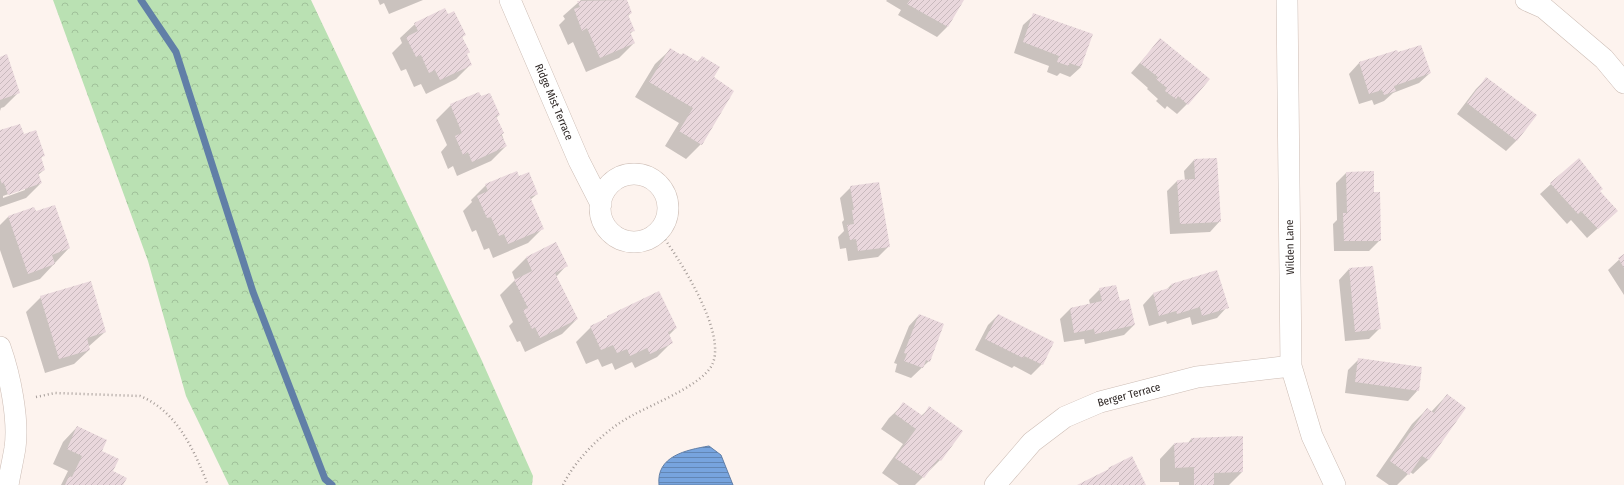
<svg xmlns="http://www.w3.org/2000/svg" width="1624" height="485" font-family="'Fira Sans Condensed',sans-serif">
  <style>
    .forest { fill: url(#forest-crowns) }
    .water { fill: url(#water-rules); stroke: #617fa7 }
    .shadow { fill: #0003; fill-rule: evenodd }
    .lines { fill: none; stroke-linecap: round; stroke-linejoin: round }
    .stream { stroke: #617fa7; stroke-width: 7 }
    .building { fill: url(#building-hatch) }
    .minor-casing { stroke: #cdbdb5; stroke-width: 22 }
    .path { stroke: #a69d99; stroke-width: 2.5; stroke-dasharray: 1 3; stroke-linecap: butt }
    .minor { stroke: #fff; stroke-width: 21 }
    .labels { text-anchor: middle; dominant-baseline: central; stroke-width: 3.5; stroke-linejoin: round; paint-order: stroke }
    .street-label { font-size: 11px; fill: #2f2826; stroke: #fff }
  </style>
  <defs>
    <pattern id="forest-crowns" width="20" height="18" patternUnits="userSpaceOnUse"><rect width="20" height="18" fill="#bae1b3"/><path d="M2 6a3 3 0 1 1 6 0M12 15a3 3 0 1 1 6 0" fill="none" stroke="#a0c19a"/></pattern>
    <pattern id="water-rules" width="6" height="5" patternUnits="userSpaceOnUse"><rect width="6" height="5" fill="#77a4de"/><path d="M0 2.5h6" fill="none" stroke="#6286b4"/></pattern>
    <pattern id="building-hatch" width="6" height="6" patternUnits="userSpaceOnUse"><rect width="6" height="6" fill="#e9d7dc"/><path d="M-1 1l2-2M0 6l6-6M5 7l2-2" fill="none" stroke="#c8b9bd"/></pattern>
  </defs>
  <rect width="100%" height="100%" fill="#fdf3ee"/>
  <path class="forest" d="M 53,0 L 311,0 L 482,361 L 533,476 L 532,485 L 229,485 L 186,396 L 148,261 Z"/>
  <path class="water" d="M 709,446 L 721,455 L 733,485 L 659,485 C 656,456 686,450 709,446 Z"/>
  <path class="shadow" d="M 378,0 L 423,0 L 389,14 L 384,3 L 380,5 Z
    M 581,0 L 625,0 L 631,13 L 628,16 L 634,30 L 630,34 L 634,43 L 619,58 L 586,72 L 573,42 L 568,45 L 559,25 L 565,19 L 563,16 Z
    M 887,0 L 963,0 L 947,27 L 937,37 L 898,15 L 901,10 L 886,1 Z
    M 448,15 L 464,35 L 462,38 L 466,55 L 471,64 L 456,79 L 426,94 L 421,84 L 414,87 L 406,69 L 401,71 L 392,53 L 402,43 L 400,38 L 415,24 Z
    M 1034,15 L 1081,67 L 1070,77 L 1060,73 L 1057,76 L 1047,72 L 1049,66 L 1014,53 L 1023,25 Z
    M 1160,40 L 1187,104 L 1177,114 L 1167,106 L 1165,109 L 1156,101 L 1158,99 L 1147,89 L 1148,88 L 1131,73 Z
    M 670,50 L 697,62 L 702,57 L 712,77 L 701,144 L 686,159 L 665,146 L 679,123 L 635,97 L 655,64 Z
    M 0,58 L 19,92 L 4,107 L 1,108 L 0,111 Z
    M 1359,63 L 1430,73 L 1419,83 L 1393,93 L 1384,101 L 1374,105 L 1372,100 L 1359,104 L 1349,74 Z
    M 1486,79 L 1517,140 L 1506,151 L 1457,114 L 1476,89 Z
    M 451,105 L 499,115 L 496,118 L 506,146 L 491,161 L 457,176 L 453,166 L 448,169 L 441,152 L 447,145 L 436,120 Z
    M 0,131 L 23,135 L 43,156 L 40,159 L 44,170 L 38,175 L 41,183 L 26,198 L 0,207 ZM 25,188 L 25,190 L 3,198 L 3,196 Z
    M 1194,160 L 1220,221 L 1210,232 L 1170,234 L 1167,191 L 1177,181 L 1185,181 L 1184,171 Z
    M 1346,173 L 1373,193 L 1380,240 L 1369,251 L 1334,251 L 1333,224 L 1337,220 L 1336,183 Z
    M 518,177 L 537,194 L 530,200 L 542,229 L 528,243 L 493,258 L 489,248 L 484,250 L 476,230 L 472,232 L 463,211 L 472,202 L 471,200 L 486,185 Z
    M 1551,184 L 1599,192 L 1606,221 L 1587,238 L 1571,220 L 1567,224 L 1540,194 Z
    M 851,187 L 889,246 L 878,257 L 848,261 L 846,248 L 840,249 L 838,237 L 844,231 L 842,222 L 844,220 L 840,198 Z
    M 34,208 L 36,213 L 69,248 L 40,279 L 13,288 L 0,250 L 0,225 L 8,217 Z
    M 555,243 L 566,266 L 556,277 L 577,319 L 562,334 L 525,352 L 520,341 L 517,342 L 509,326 L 513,322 L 500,295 L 515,280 L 512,272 L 526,258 Z
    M 1624,255 L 1624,295 L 1608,270 Z
    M 1349,269 L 1380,328 L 1369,339 L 1345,341 L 1339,280 Z
    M 1171,285 L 1227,307 L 1217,318 L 1192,325 L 1190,317 L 1167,324 L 1166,321 L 1149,326 L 1143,305 L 1153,294 L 1165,291 Z
    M 1100,289 L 1119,302 L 1134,325 L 1124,335 L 1085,344 L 1084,339 L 1064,342 L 1060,319 L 1070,309 L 1090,304 L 1089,300 Z
    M 41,297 L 105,332 L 88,347 L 89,350 L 74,364 L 45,373 L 26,312 Z
    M 919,315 L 929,361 L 911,378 L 895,372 L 897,364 L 894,363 L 909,326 Z
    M 998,315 L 1053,342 L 1042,364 L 1031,375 L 1014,366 L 1012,368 L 975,350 L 988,325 Z
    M 608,317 L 676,328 L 669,335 L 672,342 L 657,357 L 635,368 L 632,362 L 615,370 L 612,363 L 602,367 L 598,359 L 586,364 L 576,342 L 591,327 L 604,320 Z
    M 1359,359 L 1418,390 L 1408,401 L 1345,393 L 1348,370 Z
    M 1447,395 L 1465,408 L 1428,460 L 1413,474 L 1410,472 L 1397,485 L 1389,485 L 1376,476 L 1412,424 L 1427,409 L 1431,412 Z
    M 904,404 L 921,416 L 930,408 L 940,460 L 915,485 L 899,485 L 882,473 L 903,444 L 881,429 L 889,418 Z
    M 77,427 L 100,451 L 112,472 L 122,485 L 61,485 L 68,471 L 53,464 L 63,442 Z
    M 1192,438 L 1242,472 L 1229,485 L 1179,485 L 1179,482 L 1160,482 L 1160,459 L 1174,444 L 1187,444 Z"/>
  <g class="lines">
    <path class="stream" d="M 141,0 L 176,52 L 253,292 L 325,479 L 332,485"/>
  </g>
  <path class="building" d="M 627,0 L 632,13 L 628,15 L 635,31 L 630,32 L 635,43 L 600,58 L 587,28 L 582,31 L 574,9 L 580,7 L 577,1 Z
    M 910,0 L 964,0 L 948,27 L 907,4 Z
    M 445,8 L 448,14 L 454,11 L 466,35 L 462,37 L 470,52 L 467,54 L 472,65 L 440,80 L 435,70 L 429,73 L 421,55 L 416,57 L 406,37 L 418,31 L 414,23 Z
    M 1033,13 L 1093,34 L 1081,67 L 1069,63 L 1069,66 L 1057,62 L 1059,56 L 1023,42 Z
    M 1160,38 L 1210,79 L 1188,105 L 1178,96 L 1176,99 L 1165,91 L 1167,88 L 1156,79 L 1158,77 L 1140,63 Z
    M 1421,45 L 1431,73 L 1394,86 L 1396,91 L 1384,95 L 1382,90 L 1369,94 L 1359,62 L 1397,50 L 1398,52 Z
    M 670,48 L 681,55 L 683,53 L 698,62 L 702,56 L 720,67 L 714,77 L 734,91 L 702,145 L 679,131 L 693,108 L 649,82 Z
    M 7,54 L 20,93 L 0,100 L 0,57 Z
    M 1486,77 L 1537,115 L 1517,141 L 1467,103 Z
    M 479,92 L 481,96 L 490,93 L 500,115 L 496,116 L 504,133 L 501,135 L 507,146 L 472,162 L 468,152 L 463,155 L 455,136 L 462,133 L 450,104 Z
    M 20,124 L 24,134 L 36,130 L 45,156 L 41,157 L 45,170 L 38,173 L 42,183 L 8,195 L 4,183 L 2,184 L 0,179 L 0,130 Z
    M 1217,158 L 1221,222 L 1180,224 L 1177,180 L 1195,179 L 1194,159 Z
    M 1579,158 L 1603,189 L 1600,191 L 1618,211 L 1598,229 L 1581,211 L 1578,214 L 1550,183 Z
    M 517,171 L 519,176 L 529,172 L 538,194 L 530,197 L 544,229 L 508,244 L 504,234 L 499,236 L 491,217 L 487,218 L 477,196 L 488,191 L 485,184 Z
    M 1374,171 L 1374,192 L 1380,192 L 1381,241 L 1344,241 L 1343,213 L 1347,213 L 1346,172 Z
    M 879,182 L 890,247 L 858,251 L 856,239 L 850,240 L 847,225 L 854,224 L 852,210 L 854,210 L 850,186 Z
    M 55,205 L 70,248 L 52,255 L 55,264 L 28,274 L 8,216 L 34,207 L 36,211 Z
    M 556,242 L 568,266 L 555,273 L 578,319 L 540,338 L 535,327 L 532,329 L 523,310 L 528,308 L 514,280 L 532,271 L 526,257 Z
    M 1624,254 L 1624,268 L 1618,258 Z
    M 1373,266 L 1381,329 L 1355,332 L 1349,268 Z
    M 1217,270 L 1229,308 L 1202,316 L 1200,307 L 1177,314 L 1176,311 L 1159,316 L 1153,293 L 1172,287 L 1171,284 Z
    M 91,281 L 106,332 L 87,338 L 90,350 L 59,359 L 40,296 Z
    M 1116,285 L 1120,301 L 1129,299 L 1135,325 L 1095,334 L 1094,329 L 1074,333 L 1070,308 L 1102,301 L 1099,288 Z
    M 659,291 L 677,328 L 668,332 L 673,343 L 650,354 L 647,348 L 630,356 L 627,349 L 617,353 L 613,345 L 601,350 L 590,326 L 607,318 L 607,316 Z
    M 919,314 L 944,324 L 930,362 L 926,360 L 923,368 L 904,361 L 907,354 L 904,353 Z
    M 998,314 L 1054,342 L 1043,365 L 1024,356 L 1023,358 L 985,339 Z
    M 1358,358 L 1422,367 L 1419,391 L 1355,382 Z
    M 1447,394 L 1466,408 L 1429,460 L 1422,456 L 1409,475 L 1390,461 L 1427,408 L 1434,413 Z
    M 903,402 L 923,416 L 929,406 L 963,431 L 941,461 L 938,459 L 924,478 L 895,458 L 916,429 L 895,414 Z
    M 77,426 L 107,440 L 102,451 L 119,459 L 113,471 L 127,478 L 123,485 L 65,485 L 69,476 L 72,477 L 82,456 L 67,449 Z
    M 1243,436 L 1243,472 L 1214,473 L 1214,485 L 1194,485 L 1194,467 L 1175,468 L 1174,443 L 1192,442 L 1191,438 Z
    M 1132,456 L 1146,485 L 1077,485 L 1109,469 L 1108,468 Z"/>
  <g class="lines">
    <g class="minor-casing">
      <path id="minor" d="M 510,0 L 579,161 L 601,204
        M 1287,0 L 1291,366 L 1312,436 L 1335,485
        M 1526,0 L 1544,8 L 1604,59 L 1624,83
        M600 208a34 34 0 1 1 68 0a34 34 0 1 1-68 0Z
        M 0,347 C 10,375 19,419 15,448 C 13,460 10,473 8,485
        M 995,485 L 1032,442 L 1065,417 L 1100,402 L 1197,377 L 1291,366"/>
    </g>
    <path class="path" d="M 36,397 L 55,393 L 140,396 C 177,411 194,450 208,485
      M 563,485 C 576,458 606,429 633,415 C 653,404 702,385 712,365 C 728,333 678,257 659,231"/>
    <use href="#minor" class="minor"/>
  </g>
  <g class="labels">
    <g class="street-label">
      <text transform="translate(554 102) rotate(67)">Ridge Mist Terrace</text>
      <text transform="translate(1290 247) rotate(-91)">Wilden Lane</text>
      <text transform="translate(1129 395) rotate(-15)">Berger Terrace</text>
    </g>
  </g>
</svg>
